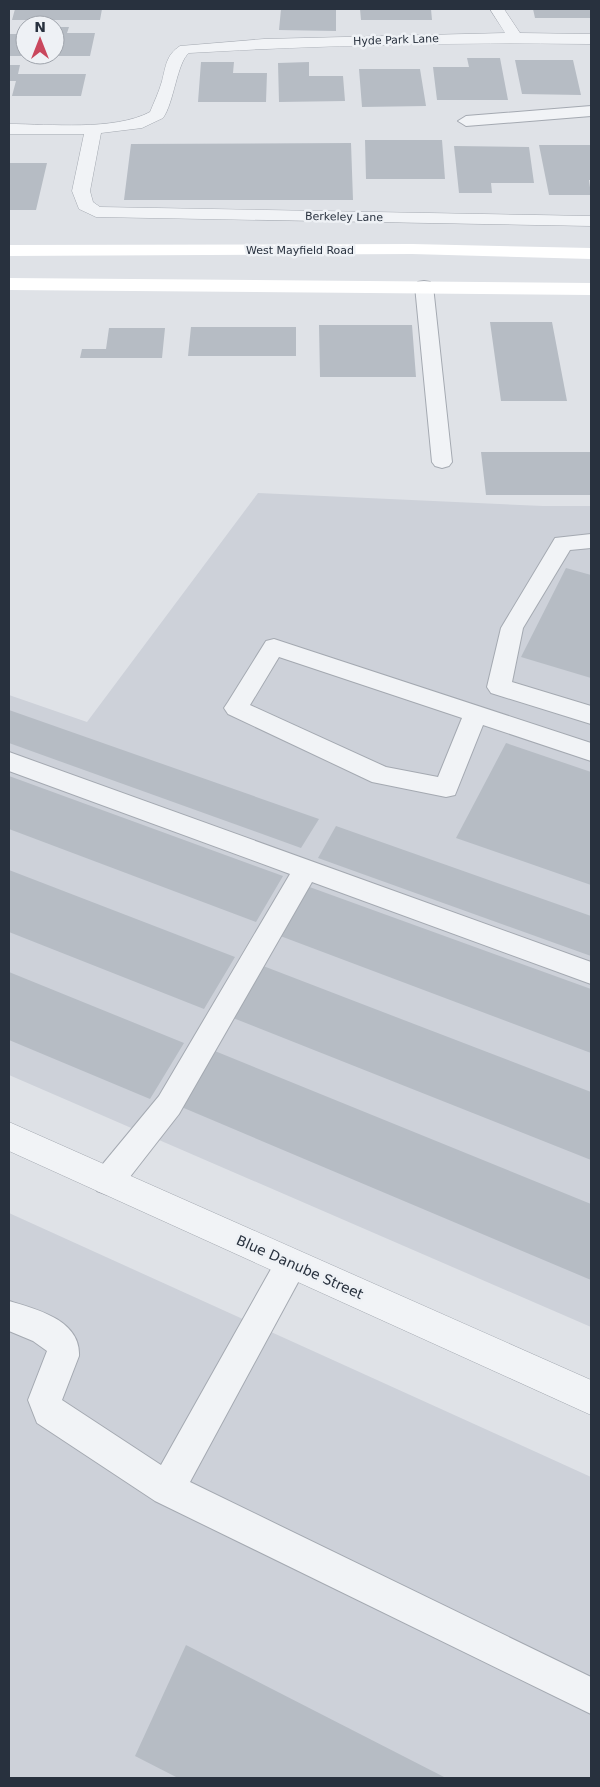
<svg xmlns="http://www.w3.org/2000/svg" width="600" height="1787" font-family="'DejaVu Sans',sans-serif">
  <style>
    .built { fill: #cdd1d9 }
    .building { fill: #b6bcc4 }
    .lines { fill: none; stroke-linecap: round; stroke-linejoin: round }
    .lane-casing { stroke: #a4a9b1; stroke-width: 2 }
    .street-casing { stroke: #a4a9b1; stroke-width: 1 }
    .lane { fill: #f1f3f6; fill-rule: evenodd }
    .street { fill: #f1f3f6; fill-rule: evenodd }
    .secondary { fill: #fff; fill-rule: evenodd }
    .labels { text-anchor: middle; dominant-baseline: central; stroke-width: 5; stroke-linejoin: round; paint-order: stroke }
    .far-street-label { font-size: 11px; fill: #28313e; stroke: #eef1f5 }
    .street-label { font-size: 14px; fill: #28313e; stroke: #eef1f5 }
  </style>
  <rect width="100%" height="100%" fill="#dfe2e7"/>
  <path class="built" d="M 258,493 L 543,506 L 591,506 L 591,1327 L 9,1075 L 9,695 L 87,722 Z
    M 9,1213 L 591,1477 L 591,1778 L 9,1778 Z"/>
  <path class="building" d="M 15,9 L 102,9 L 100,20 L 12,20 Z
    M 281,9 L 336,9 L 336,31 L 279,30 Z
    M 360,9 L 431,9 L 432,20 L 361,20 Z
    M 533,9 L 591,9 L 591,18 L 535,18 Z
    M 55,27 L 69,27 L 67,33 L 95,33 L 90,56 L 55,56 Z
    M 9,34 L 25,34 L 25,56 L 9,56 Z
    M 467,58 L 500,58 L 508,100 L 437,100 L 433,67 L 469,67 Z
    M 515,60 L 573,60 L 581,95 L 522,94 Z
    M 201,62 L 234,62 L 233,73 L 267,73 L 266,102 L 198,102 Z
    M 309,62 L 309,76 L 343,76 L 345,101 L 279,102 L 278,63 Z
    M 9,65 L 20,65 L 18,74 L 86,74 L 81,96 L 12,96 L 16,81 L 9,81 Z
    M 359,69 L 420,69 L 426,106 L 362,107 Z
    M 365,140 L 442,140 L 445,179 L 366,179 Z
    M 351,143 L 353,200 L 124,200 L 131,144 Z
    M 539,145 L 591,145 L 591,180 L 589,180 L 591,195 L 549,195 Z
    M 454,146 L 529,147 L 534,183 L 491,183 L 492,193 L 459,193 Z
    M 9,163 L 47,163 L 36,210 L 9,210 Z
    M 490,322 L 552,322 L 567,401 L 501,401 Z
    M 319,325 L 412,325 L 416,377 L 320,377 Z
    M 191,327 L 296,327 L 296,356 L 188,356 Z
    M 109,328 L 165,328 L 162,358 L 80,358 L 82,349 L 106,349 Z
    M 481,452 L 591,452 L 591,495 L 486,495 Z
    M 566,568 L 591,575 L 591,678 L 521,657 Z
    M 9,710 L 319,819 L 301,848 L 9,743 Z
    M 506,743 L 591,772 L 591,885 L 456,838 Z
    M 9,776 L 283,876 L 256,922 L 9,829 Z
    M 336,826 L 591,916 L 591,956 L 318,858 Z
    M 9,870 L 235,957 L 204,1009 L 9,932 Z
    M 304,885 L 591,989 L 591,1053 L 275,934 Z
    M 258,964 L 591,1092 L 591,1160 L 228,1016 Z
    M 9,972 L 184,1043 L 150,1099 L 9,1040 Z
    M 205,1047 L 591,1204 L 591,1280 L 172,1103 Z
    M 186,1645 L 446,1778 L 178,1778 L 135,1756 Z"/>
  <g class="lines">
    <g class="lane-casing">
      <path id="lane" d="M 591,106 L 591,116 L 466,126 L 458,121 L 466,116 Z
        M 424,281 L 430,282 L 433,286 L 452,462 L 449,466 L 442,468 L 435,466 L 432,462 L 415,286 L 418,282 Z
        M 591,534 L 591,548 L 570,550 L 523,628 L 512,682 L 591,706 L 591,724 L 491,693 L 487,687 L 501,628 L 555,538 Z
        M 274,639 L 591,743 L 591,761 L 483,725 L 455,795 L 446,797 L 372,782 L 228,714 L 224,708 L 228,702 L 266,641 ZM 279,657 L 462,718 L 438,777 L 386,767 L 250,705 Z
        M 9,752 L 591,962 L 591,984 L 312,882 L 179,1114 L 119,1191 L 108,1195 L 97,1191 L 93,1181 L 97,1171 L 159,1096 L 290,874 L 9,771 Z
        M 291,1249 L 302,1253 L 307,1264 L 302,1275 L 190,1482 L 591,1677 L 591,1714 L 155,1501 L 37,1423 L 28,1400 L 47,1351 L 33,1341 L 9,1331 L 9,1301 C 36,1309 81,1320 79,1356 L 62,1400 L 161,1465 L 280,1253 Z"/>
    </g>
    <g class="street-casing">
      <path id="street" d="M 490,9 L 504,9 L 520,33 L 591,34 L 591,44 C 457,42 323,45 189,53 C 177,62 174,103 163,118 L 142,128 L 101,133 L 90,191 L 93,202 L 100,207 L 591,216 L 591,226 L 96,217 L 79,209 L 72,191 L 84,134 L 9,134 L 9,124 C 50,124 114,131 150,112 C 154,102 159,92 162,81 C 166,66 166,55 180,46 L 264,39 L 505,33 Z
        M 9,1122 L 591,1380 L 591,1415 L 9,1151 Z"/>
    </g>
    <use href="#lane" class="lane"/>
    <use href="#street" class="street"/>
    <path class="secondary" d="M 412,244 L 591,248 L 591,259 L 412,254 L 9,256 L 9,245 Z
      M 9,278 L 591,283 L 591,295 L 9,290 Z"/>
  </g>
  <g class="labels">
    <g class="far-street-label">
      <text transform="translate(396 40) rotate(-2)">Hyde Park Lane</text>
      <text transform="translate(344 217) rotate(1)">Berkeley Lane</text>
      <text x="300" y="250">West Mayfield Road</text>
    </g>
    <g class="street-label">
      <text transform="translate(300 1267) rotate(24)">Blue Danube Street</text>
    </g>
  </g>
  <rect width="600" height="1787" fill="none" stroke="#28313e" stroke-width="20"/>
  <g transform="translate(40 40)"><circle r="24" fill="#eef1f5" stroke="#9fa4ac"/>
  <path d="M0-4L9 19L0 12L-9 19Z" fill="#c9475d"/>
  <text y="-8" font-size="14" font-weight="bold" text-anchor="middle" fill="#28313e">N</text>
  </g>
</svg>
